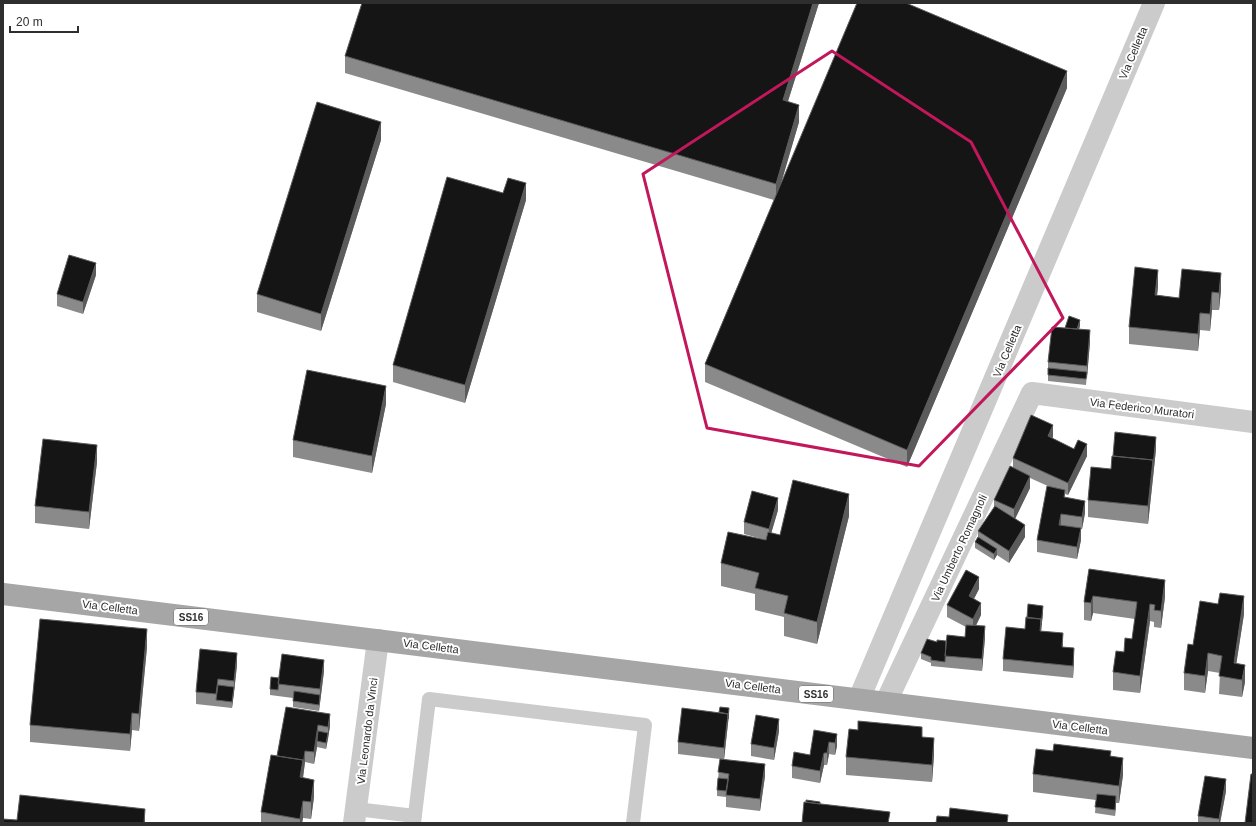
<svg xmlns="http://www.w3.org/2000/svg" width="1256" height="826" font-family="Helvetica,sans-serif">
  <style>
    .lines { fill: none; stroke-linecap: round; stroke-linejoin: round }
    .service { stroke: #cbcbcb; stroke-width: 14 }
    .minor { stroke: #cbcbcb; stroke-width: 22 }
    .primary { stroke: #a6a6a6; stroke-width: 22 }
    .wall { fill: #8a8a8a }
    .shaded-wall { fill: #5b5b5b }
    .building { fill: #151515; stroke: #5b5b5b }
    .marked { fill: none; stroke: #c2185b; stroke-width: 3; stroke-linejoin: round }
    .labels { text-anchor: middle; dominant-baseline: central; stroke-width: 4; stroke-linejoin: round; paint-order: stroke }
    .shield { fill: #fff; stroke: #6d6d6d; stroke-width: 1 }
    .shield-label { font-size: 10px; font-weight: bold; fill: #2e2e2e }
    .street-label { font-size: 11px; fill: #2e2e2e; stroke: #fff }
  </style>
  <rect width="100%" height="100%" fill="#fff"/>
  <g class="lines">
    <path class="service" d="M 356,809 L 415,816
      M 414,823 L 429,699 L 645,725 L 633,823"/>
    <path class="minor" d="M 859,699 L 1154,3
      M 886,702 L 1032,393 L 1253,422
      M 354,823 L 378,640"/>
    <path class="primary" d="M 3,594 L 1253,748"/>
  </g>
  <path class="wall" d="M 819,3 L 788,101 L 799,122 L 781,182 L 1067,88 L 907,467 L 705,382 L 705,364 L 774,200 L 345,73 L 345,56 Z
    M 381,140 L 321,331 L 257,312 L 257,294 Z
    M 503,193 L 526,200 L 465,403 L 393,382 L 393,365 Z
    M 96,275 L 83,314 L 57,306 L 57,294 Z
    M 1158,287 L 1157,295 L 1179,298 L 1221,290 L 1219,310 L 1212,310 L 1210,331 L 1200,330 L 1198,351 L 1129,344 L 1129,327 Z
    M 1080,326 L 1079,329 L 1090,342 L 1086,385 L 1048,381 L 1048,362 L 1065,328 Z
    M 386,404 L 372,473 L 293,457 L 293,440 Z
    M 1053,437 L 1052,438 L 1087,456 L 1068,495 L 1065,494 L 1065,497 L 1085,513 L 1082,529 L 1081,529 L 1081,540 L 1077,559 L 1037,552 L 1037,540 L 1050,487 L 1030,478 L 1030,488 L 1015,519 L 1025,537 L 1009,563 L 997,555 L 994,560 L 975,548 L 975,542 L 978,537 L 978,531 L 994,507 L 994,500 L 1013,467 L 1013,458 Z
    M 1156,449 L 1148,524 L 1088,517 L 1088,500 L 1111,469 Z
    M 97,462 L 89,529 L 35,523 L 35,506 Z
    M 778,510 L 771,533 L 780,535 L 849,516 L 817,644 L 784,636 L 784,617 L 755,610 L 755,594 L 721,586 L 721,563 L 766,540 L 744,534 L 744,522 Z
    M 1089,569 L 1165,597 L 1161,628 L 1154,627 L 1154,622 L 1150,621 L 1140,693 L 1113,690 L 1113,672 L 1124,652 L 1132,639 L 1135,619 L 1093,613 L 1091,621 L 1084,620 L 1084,602 Z
    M 979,589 L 974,599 L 981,615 L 976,626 L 985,638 L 982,671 L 931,666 L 931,663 L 921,659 L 921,653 L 937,642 L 946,641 L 965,637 L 966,627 L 947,617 L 947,605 Z
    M 1043,612 L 1041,631 L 1063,647 L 1074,660 L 1073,678 L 1003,671 L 1003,659 L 1025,629 L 1027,618 Z
    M 1244,614 L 1236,664 L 1245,682 L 1242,697 L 1219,694 L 1220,673 L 1208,671 L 1205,693 L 1184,690 L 1184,673 L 1193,645 Z
    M 147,647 L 139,731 L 132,730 L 130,751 L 30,742 L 30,725 Z
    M 237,665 L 232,708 L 196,704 L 196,692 Z
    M 324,671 L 319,711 L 293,707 L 293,698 L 270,695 L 270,689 L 279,678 Z
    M 286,707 L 330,726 L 326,749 L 317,747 L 314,764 L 305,762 L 303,778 L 314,797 L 311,819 L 303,818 L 302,823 L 261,823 L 261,812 L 277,756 Z
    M 719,712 L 729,714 L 724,759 L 765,776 L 760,811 L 726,807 L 726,797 L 717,796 L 717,790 L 720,759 L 678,754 L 678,742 Z
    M 779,731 L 774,760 L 751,756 L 751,744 Z
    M 837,734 L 837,746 L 835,755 L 829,754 L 827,765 L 824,765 L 820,783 L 792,778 L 792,766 L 810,755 Z
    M 922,737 L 934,755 L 932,782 L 846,775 L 846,757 Z
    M 1053,751 L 1111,756 L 1123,775 L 1119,803 L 1116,803 L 1115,816 L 1095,813 L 1096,800 L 1033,792 L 1033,774 Z
    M 1226,791 L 1220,823 L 1198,823 L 1198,816 Z"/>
  <path class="shaded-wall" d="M 813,3 L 819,3 L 783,117 L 783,100 Z
    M 1067,71 L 1067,88 L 907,467 L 907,450 Z
    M 799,105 L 799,122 L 776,201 L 776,184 Z
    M 381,122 L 381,140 L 321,331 L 321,314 Z
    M 526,183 L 526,200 L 465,403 L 465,385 Z
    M 96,263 L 96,275 L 83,314 L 83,302 Z
    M 1158,270 L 1158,287 L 1155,312 L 1155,295 Z
    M 1221,273 L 1221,290 L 1219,310 L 1219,293 Z
    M 1212,292 L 1212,310 L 1210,331 L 1210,314 Z
    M 1200,313 L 1200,330 L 1198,351 L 1198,334 Z
    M 1080,320 L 1080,326 L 1075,341 L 1075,335 Z
    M 1090,330 L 1090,342 L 1087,378 L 1087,366 Z
    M 386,386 L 386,404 L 372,473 L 372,456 Z
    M 1053,425 L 1053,437 L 1048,448 L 1048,436 Z
    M 1156,437 L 1156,449 L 1153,478 L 1153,466 Z
    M 1087,444 L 1087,456 L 1068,495 L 1068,483 Z
    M 97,445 L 97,462 L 89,529 L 89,512 Z
    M 1153,460 L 1153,478 L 1148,524 L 1148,506 Z
    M 1030,476 L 1030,488 L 1014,521 L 1014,509 Z
    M 849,494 L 849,516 L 817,644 L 817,622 Z
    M 778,498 L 778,510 L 769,541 L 769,529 Z
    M 1085,501 L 1085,513 L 1082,529 L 1082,517 Z
    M 1061,514 L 1061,526 L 1059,525 Z
    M 1025,525 L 1025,537 L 1009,563 L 1009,551 Z
    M 1081,528 L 1081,540 L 1077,559 L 1077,547 Z
    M 997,549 L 997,555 L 994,560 L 994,554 Z
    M 979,577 L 979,589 L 969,608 L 969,596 Z
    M 1165,580 L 1165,597 L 1161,628 L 1161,611 Z
    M 1093,596 L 1093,613 L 1091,621 L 1091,603 Z
    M 1244,596 L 1244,614 L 1234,679 L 1234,663 Z
    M 981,603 L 981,615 L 973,631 L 973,619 Z
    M 1150,604 L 1150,621 L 1140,693 L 1140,676 Z
    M 1043,606 L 1043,612 L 1040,643 L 1040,631 Z
    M 985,626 L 985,638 L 982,671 L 982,659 Z
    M 147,629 L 147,647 L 139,731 L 139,714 Z
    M 1063,633 L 1063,645 L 1062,659 L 1062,647 Z
    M 1074,648 L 1074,660 L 1073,678 L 1073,666 Z
    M 237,653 L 237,665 L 234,693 L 234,681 Z
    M 1208,653 L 1208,671 L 1205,693 L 1205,676 Z
    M 324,660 L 324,671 L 319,711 L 320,689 Z
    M 1245,665 L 1245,682 L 1242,697 L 1242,680 Z
    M 234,687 L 234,693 L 232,708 L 232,702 Z
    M 729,708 L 729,714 L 724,760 L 724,748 L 728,714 Z
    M 132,713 L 132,730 L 130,751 L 130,734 Z
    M 330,714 L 330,726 L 328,739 L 328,727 Z
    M 779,719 L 779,731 L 774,760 L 774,748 Z
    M 318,725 L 318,737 L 317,741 L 317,747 L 314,764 L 314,752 Z
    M 328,733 L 328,739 L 326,749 L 326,743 Z
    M 837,734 L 837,746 L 835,755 L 835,743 Z
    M 934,738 L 934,755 L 932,782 L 932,765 Z
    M 829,742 L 829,754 L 827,765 L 827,753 Z
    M 305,751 L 305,762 L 303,777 L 303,766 Z
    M 824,753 L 824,765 L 820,783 L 820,771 Z
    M 1123,758 L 1123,775 L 1119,803 L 1119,786 Z
    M 303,760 L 303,777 L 300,777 Z
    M 765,764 L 765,776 L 760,811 L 760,799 Z
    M 1226,779 L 1226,791 L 1220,823 L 1219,823 L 1219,819 Z
    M 314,780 L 314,797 L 311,819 L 311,802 Z
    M 1116,796 L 1116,803 L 1115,816 L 1115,810 Z
    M 303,801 L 303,818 L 302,823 L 300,823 L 300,819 Z
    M 145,809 L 145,823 L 144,823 Z"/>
  <path class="building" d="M 362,3 L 813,3 L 783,100 L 799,105 L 776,184 L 345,56 Z
    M 857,3 L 906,3 L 1067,71 L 907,450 L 705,364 Z
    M 317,102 L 381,122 L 321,314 L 257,294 Z
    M 447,177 L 503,193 L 508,178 L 526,183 L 465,385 L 393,365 Z
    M 69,255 L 96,263 L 83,302 L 57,294 Z
    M 1135,267 L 1158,270 L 1155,295 L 1179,298 L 1182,269 L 1221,273 L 1219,293 L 1212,292 L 1210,314 L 1200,313 L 1198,334 L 1129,327 Z
    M 1069,316 L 1080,320 L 1077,329 L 1065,328 Z
    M 1052,327 L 1090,330 L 1087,366 L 1048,362 Z
    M 1048,368 L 1087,372 L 1086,379 L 1048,375 Z
    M 307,370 L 386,386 L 372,456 L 293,440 Z
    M 1031,415 L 1053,425 L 1048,436 L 1074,449 L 1078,440 L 1087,444 L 1068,483 L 1013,458 Z
    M 1115,432 L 1156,437 L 1153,466 L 1153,460 L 1113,456 Z
    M 43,439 L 97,445 L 89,512 L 35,506 Z
    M 1112,456 L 1153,460 L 1148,506 L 1088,500 L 1091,467 L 1111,469 Z
    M 1010,466 L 1030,476 L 1014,509 L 994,500 Z
    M 793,480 L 849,494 L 817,622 L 784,613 L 788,596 L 755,588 L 759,573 L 721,563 L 728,532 L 766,540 L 768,532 L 780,535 Z
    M 1047,486 L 1065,490 L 1064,497 L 1085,501 L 1082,517 L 1061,514 L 1059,525 L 1081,528 L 1077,547 L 1037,540 Z
    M 752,491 L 778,498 L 769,529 L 744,522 Z
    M 995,506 L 1025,525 L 1009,551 L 978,531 Z
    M 978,537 L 997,549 L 994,554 L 975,542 Z
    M 1089,569 L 1165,580 L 1161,611 L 1154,610 L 1155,605 L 1150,604 L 1140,676 L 1113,672 L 1116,651 L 1124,652 L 1125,638 L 1132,639 L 1137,602 L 1093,596 L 1091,603 L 1084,602 Z
    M 966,570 L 979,577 L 969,596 L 981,603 L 973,619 L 947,605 Z
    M 1220,593 L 1244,596 L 1234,663 L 1245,665 L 1242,680 L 1219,676 L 1222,656 L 1208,653 L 1205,676 L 1184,673 L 1188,644 L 1193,645 L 1200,601 L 1218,604 Z
    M 1028,604 L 1043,606 L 1041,625 L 1041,619 L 1027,618 Z
    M 1026,617 L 1041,619 L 1040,631 L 1063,633 L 1062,647 L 1074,648 L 1073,666 L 1003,659 L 1006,627 L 1025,629 Z
    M 40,619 L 147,629 L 139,714 L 132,713 L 130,734 L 30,725 Z
    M 966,625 L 985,626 L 982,659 L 945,656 L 947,635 L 965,637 Z
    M 927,639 L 937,642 L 937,640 L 946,641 L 945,662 L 931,660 L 931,657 L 921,653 Z
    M 200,649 L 237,653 L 234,681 L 218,679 L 216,694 L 196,692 Z
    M 282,654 L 324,660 L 320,689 L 278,684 Z
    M 271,677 L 279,678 L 278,690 L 270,689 Z
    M 218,685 L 234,687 L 232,702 L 216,700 Z
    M 294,691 L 320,695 L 319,705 L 293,701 Z
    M 286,707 L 330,714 L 328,727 L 318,725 L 314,752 L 305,751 L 303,766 L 303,760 L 277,756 Z
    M 720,707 L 729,708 L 728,719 L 728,714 L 719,712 Z
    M 682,708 L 728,714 L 724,748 L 678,742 Z
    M 756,715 L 779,719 L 774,748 L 751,744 Z
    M 858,721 L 922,727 L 922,737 L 934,738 L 932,765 L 846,757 L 849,729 L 858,730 Z
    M 814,730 L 837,734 L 835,743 L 829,742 L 827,753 L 824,753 L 820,771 L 792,766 L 794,752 L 810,755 Z
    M 318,731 L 328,733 L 326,743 L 317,741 Z
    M 1054,744 L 1111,751 L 1110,756 L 1123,758 L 1119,786 L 1033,774 L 1036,749 L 1053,751 Z
    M 271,755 L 303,760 L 300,777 L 314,780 L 311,802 L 303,801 L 300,819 L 261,812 Z
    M 720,759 L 765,764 L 760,799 L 726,795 L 729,774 L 718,772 Z
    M 1251,774 L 1253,774 L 1253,823 L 1245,823 Z
    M 1205,776 L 1226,779 L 1219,819 L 1198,816 Z
    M 718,778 L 728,779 L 726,791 L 717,790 Z
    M 1097,794 L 1116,796 L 1115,810 L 1095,807 Z
    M 20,795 L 145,809 L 144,823 L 3,823 L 3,819 L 17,820 Z
    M 806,800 L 820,802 L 820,804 L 806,802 Z
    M 804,802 L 890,812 L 888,823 L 802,823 Z
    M 950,808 L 1008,815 L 1007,823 L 936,823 L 937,816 L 949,817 Z"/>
  <path class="marked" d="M 832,51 L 971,142 L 1063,318 L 919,466 L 707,428 L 643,174 Z"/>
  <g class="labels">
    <g class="shield">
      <rect x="174" y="609" width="34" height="16" rx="3"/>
      <rect x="799" y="686" width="34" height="16" rx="3"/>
    </g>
    <g class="shield-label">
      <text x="191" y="617">SS16</text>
      <text x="816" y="694">SS16</text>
    </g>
    <g class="street-label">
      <text transform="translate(1133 53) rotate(-67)">Via Celletta</text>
      <text transform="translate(1007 351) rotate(-67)">Via Celletta</text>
      <text transform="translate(1142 408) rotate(7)">Via Federico Muratori</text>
      <text transform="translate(959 548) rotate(-65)">Via Umberto Romagnoli</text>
      <text transform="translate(110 607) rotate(7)">Via Celletta</text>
      <text transform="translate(431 646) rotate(7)">Via Celletta</text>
      <text transform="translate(753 686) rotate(7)">Via Celletta</text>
      <text transform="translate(1080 727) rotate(7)">Via Celletta</text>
      <text transform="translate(367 731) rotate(-83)">Via Leonardo da Vinci</text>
    </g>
  </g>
  <rect width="1256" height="826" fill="none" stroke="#2e2e2e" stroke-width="8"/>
  <path d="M10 26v6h68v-6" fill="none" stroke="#2e2e2e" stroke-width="2"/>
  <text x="16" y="26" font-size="12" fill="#2e2e2e" stroke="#ffffff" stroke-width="3" paint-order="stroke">20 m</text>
</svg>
